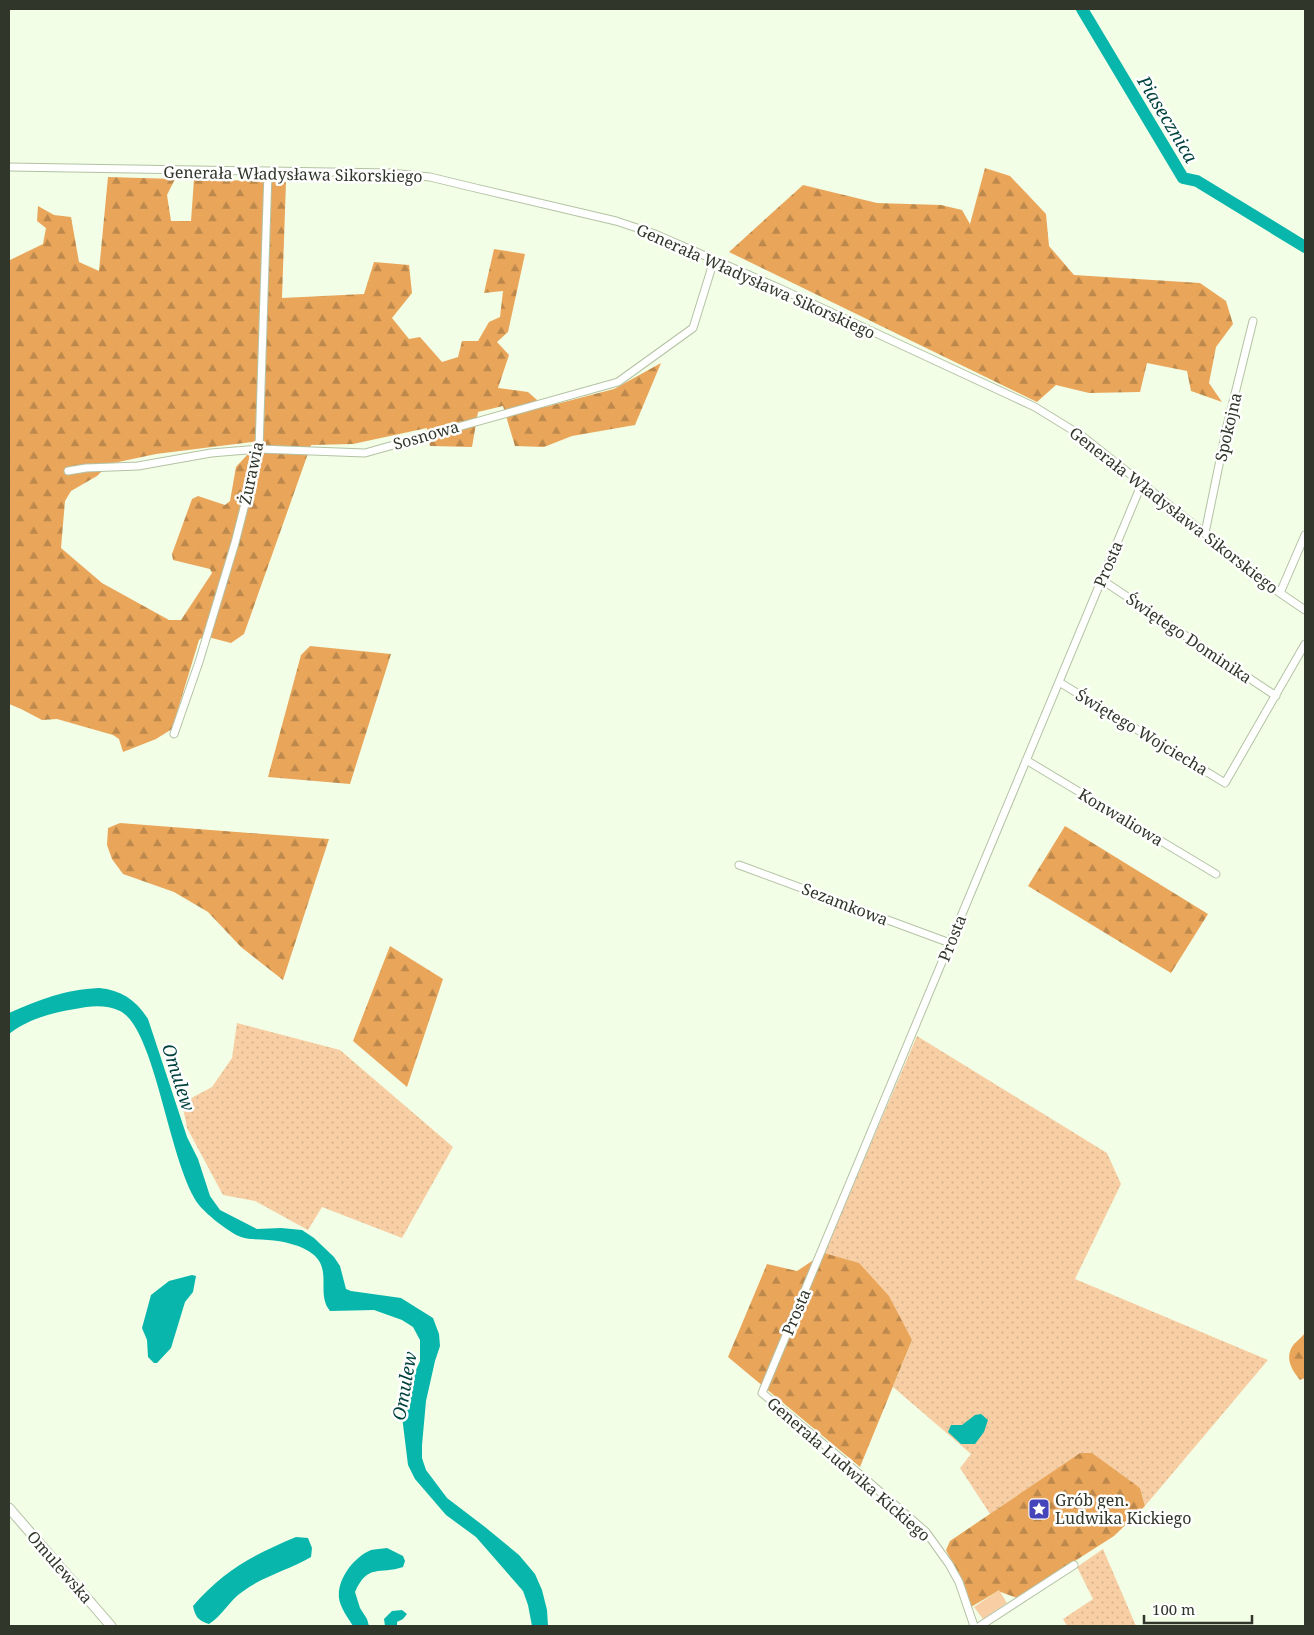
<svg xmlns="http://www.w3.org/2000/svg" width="1314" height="1635" font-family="'Noto Serif',serif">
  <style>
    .grass { fill: url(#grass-dots) }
    .forest { fill: url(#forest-firs); fill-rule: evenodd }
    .pitch { fill: #f8cfa4 }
    .water { fill: #08b6ac }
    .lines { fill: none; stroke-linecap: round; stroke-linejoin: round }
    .river { stroke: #08b6ac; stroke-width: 12 }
    .minor-casing { stroke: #b4c2a4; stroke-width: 9 }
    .tertiary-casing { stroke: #b4c2a4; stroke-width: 11 }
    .minor { stroke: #fff; stroke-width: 7 }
    .tertiary { stroke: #fff; stroke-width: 9 }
    .labels { text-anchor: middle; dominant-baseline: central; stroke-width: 5; stroke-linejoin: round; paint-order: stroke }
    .street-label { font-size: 16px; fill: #30362a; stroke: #fff }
    .poi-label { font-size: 16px; fill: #30362a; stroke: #fff; text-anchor: start }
    .water-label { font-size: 18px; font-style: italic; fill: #00423e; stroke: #fff }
  </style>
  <defs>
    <pattern id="grass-dots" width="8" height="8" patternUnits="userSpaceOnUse" patternTransform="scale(1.25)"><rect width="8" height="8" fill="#f8cfa4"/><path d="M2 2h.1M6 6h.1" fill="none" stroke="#d5b28d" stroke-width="1.8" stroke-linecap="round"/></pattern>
    <pattern id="forest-firs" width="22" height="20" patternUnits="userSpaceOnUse" patternTransform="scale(1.25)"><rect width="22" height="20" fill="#e9a65b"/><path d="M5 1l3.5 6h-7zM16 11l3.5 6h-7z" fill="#bd884b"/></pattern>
  </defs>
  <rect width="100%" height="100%" fill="#f2fee5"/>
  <path class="grass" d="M 237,1023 L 340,1050 L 453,1147 L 402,1238 L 322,1207 L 308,1230 L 255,1201 L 223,1195 L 187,1128 L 182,1103 L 212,1087 L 232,1058 Z
    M 917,1036 L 1107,1153 L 1121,1184 L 1075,1279 L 1268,1360 L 1145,1506 L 1140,1488 L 1080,1453 L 990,1514 L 960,1468 L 971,1454 L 893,1387 L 912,1340 L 824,1253 Z
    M 1103,1549 L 1136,1626 L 1067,1626 L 1063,1619 L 1093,1599 L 1077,1567 Z"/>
  <path class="forest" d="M 985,168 L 1010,176 L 1046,214 L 1049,246 L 1074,275 L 1200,283 L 1226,301 L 1233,324 L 1216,347 L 1209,383 L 1222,402 L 1191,391 L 1187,371 L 1147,363 L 1140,392 L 1089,393 L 1056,385 L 1037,402 L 729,252 L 803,185 L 877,203 L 941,205 L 962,210 L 970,224 Z
    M 108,177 L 175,179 L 167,195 L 171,221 L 191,221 L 194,179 L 286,182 L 282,298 L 364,294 L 374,262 L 409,265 L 412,293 L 392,318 L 409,339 L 420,337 L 442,362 L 458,357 L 462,341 L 478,341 L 489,322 L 500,317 L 503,291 L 484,293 L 494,249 L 525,254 L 508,332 L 497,342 L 509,355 L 498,388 L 528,392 L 545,407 L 614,389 L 661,363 L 635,425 L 572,436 L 544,447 L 515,446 L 503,406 L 478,412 L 472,447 L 430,446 L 427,428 L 353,444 L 311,445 L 244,634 L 231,643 L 204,636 L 199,640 L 172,729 L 156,739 L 123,752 L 119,739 L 113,735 L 57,719 L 42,720 L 21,709 L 9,704 L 9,487 L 10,481 L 9,473 L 9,264 L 10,260 L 43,244 L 46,228 L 37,221 L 38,206 L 54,215 L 71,217 L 79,262 L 99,271 ZM 260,441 L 236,467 L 230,501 L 225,505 L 198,496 L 192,499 L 172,554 L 173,560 L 210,569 L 212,573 L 181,620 L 169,620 L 102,583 L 61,548 L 65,501 L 71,491 L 97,476 L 109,464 L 156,454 Z
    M 310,646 L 391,654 L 350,784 L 268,777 L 301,655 Z
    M 120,823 L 329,839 L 283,980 L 241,947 L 208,912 L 174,892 L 123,874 L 112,859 L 107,845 L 108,828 Z
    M 1065,826 L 1208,914 L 1171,973 L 1028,886 Z
    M 390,946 L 443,979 L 407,1087 L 353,1041 Z
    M 824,1253 L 859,1263 L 889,1296 L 912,1340 L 860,1467 L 728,1357 L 767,1264 L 797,1271 Z
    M 1305,1333 L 1305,1378 L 1300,1380 C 1291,1369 1284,1357 1294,1344 C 1298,1340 1302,1337 1305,1333 Z
    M 1080,1453 L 1092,1453 L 1140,1488 L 1145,1506 L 1114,1536 L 1017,1598 L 998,1591 L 971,1607 L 961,1580 L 946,1550 L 950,1541 Z"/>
  <path class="pitch" d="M 999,1590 L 1007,1603 L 983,1619 L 974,1607 Z"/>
  <path class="water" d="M 99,988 C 121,990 136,1000 148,1019 L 187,1137 L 198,1159 L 210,1196 L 220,1210 L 257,1229 L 281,1228 L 302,1230 L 314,1238 L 334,1257 L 340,1266 L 346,1289 L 351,1291 L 401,1298 L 433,1318 L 439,1334 L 440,1346 L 435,1361 L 426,1401 L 422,1445 L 422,1458 L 426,1470 L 447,1498 L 485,1527 L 519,1555 L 535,1574 L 542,1590 L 547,1610 L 548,1626 L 532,1626 L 528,1605 L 523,1591 L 476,1537 L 446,1515 L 415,1479 L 408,1465 L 401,1408 L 403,1399 L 420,1361 L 420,1340 L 413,1327 L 402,1320 L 374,1310 L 330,1311 C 316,1294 332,1271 314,1255 C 302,1245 283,1241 268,1240 C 259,1239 249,1240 241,1237 C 230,1233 207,1215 199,1205 C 169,1165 156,1029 120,1011 C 105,1004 90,1006 75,1009 C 53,1012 26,1020 9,1034 L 9,1013 C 41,999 64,990 99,988 Z
    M 192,1275 L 196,1276 L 193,1292 L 185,1302 L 171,1348 L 157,1363 L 154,1363 L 148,1357 L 147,1340 L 142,1328 L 151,1295 L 169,1281 Z
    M 981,1414 L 988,1420 L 984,1432 L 975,1444 L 961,1444 L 948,1432 L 951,1425 L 962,1425 L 975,1415 Z
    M 296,1537 L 308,1538 L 312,1548 L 311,1557 C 289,1570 263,1576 242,1592 C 229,1601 223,1615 209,1624 C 198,1621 195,1616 193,1606 C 224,1570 253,1555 296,1537 Z
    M 387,1548 L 403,1556 L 405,1561 L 403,1567 C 379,1575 368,1563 355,1592 L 360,1608 L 367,1619 L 369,1626 L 353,1626 C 348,1618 340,1607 339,1598 C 337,1579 354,1557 371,1550 C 375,1549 382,1549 387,1548 Z
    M 402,1610 L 407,1614 L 403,1619 L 397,1622 L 397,1626 L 385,1626 L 384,1619 L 392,1611 Z"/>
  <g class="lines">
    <path class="river" d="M 1082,9 L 1183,178 L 1197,181 L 1305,247"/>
    <g class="minor-casing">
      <path id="minor" d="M 9,167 L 390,173 L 430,177 L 467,186 L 616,221 L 655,234 L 781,289 L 1035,407 L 1082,436 L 1280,593 L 1305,610
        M 68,471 L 86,468 L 138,466 L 211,453 L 259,449 L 365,453 L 618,382 L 693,328 L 714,260
        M 1205,533 L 1227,426 L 1253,321
        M 1102,580 L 1276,696
        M 1280,593 L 1305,535
        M 1059,682 L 1225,783 L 1305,644
        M 174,734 L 199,662 L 235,543 L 259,449 L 268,172
        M 1026,760 L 1216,874
        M 739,865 L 950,943
        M 974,1626 L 959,1582 L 949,1564 L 926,1532 L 863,1477 L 762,1393 L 1142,483
        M 980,1626 L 1074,1565"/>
    </g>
    <g class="tertiary-casing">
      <path id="tertiary" d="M 9,1508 L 111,1626"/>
    </g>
    <use href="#minor" class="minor"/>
    <use href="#tertiary" class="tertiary"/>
  </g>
  <defs>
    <g id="sight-square" transform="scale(1.125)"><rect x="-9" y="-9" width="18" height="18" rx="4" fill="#4644ba" stroke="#fff"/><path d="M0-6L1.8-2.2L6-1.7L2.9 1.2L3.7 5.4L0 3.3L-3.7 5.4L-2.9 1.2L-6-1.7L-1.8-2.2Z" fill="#fff"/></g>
  </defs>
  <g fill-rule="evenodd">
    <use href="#sight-square" x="1039" y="1509"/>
  </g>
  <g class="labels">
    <g class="street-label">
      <text transform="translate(293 174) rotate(1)">Generała Władysława Sikorskiego</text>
      <text transform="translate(756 281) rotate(24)">Generała Władysława Sikorskiego</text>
      <text transform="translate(1228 427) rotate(-77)">Spokojna</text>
      <text transform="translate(426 435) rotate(-16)">Sosnowa</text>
      <text transform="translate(251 473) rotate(-78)">Żurawia</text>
      <text transform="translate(1174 510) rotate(38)">Generała Władysława Sikorskiego</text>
      <text transform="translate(1108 564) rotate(-67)">Prosta</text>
      <text transform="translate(1189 638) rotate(34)">Świętego Dominika</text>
      <text transform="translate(1142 732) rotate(31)">Świętego Wojciecha</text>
      <text transform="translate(1121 817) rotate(31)">Konwaliowa</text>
      <text transform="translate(845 904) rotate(21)">Sezamkowa</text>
      <text transform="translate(952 938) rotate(-68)">Prosta</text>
      <text transform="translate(796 1312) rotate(-67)">Prosta</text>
      <text transform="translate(849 1469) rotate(41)">Generała Ludwika Kickiego</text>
      <text transform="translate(60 1567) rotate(49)">Omulewska</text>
    </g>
    <g class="poi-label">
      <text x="1055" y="1500">Grób gen.<tspan x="1055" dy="18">Ludwika Kickiego</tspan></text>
    </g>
    <g class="water-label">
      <text transform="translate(1168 119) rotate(59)">Piasecznica</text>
      <text transform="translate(179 1077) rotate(72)">Omulew</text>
      <text transform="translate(404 1386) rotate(-80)">Omulew</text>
    </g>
  </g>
  <rect width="1314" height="1635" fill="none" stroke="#30362a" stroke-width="20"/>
  <path d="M1144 1615v8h108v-8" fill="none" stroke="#30362a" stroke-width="2.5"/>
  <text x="1152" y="1615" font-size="15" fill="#30362a" stroke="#ffffff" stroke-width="4" paint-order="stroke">100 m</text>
</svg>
